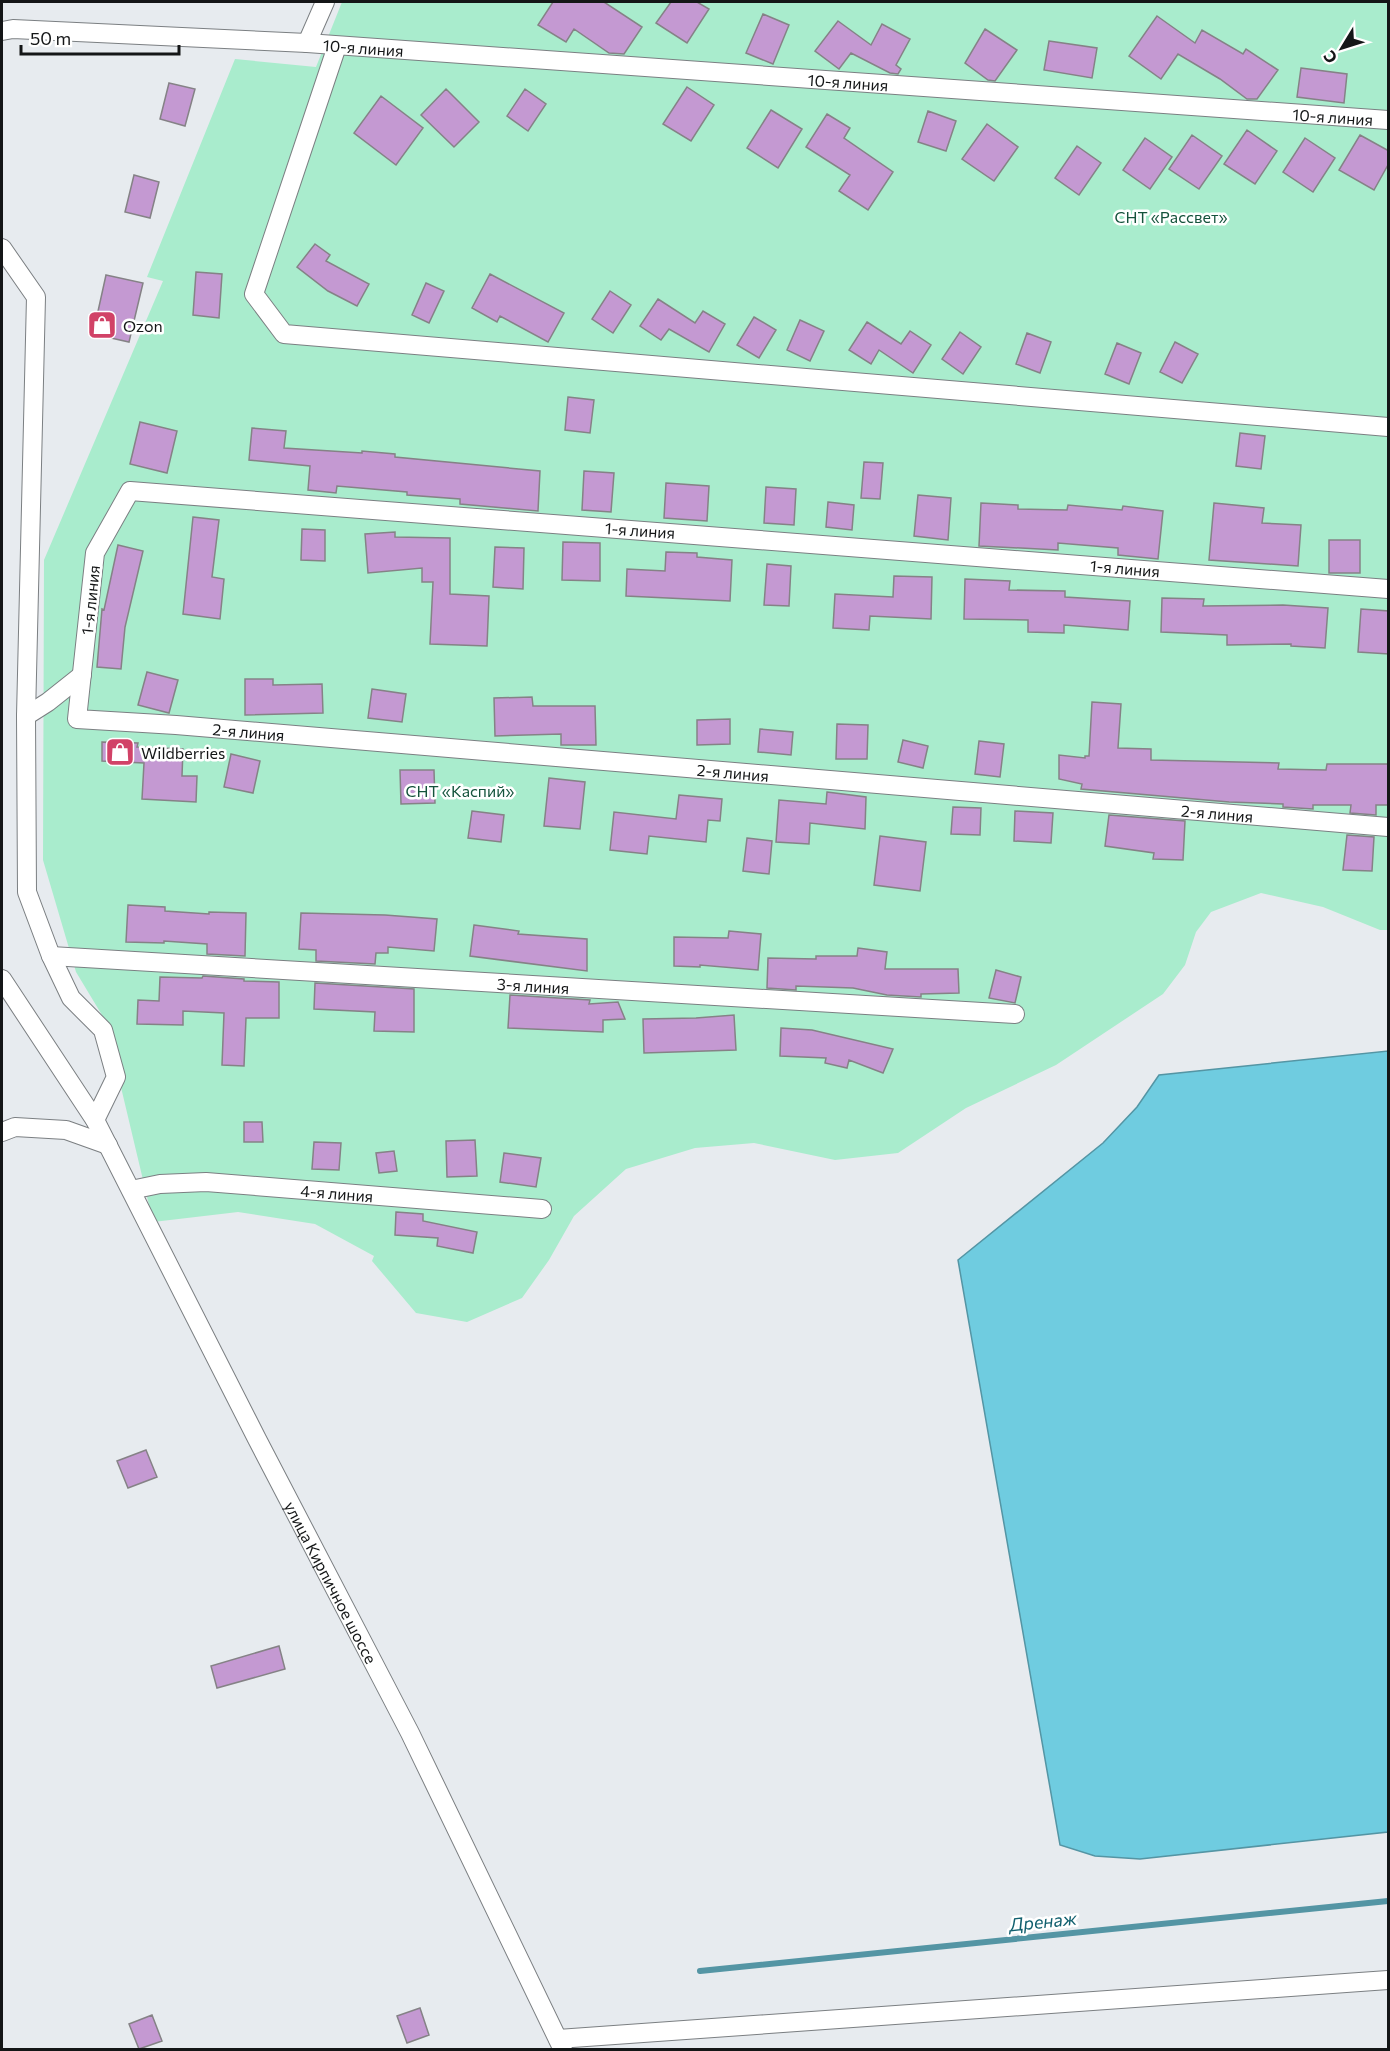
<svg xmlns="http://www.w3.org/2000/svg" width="1390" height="2051" font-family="Commissioner,sans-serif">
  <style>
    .green { fill: #a9eccd }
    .water { fill: #6fcce0; stroke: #5495a4; stroke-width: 1.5 }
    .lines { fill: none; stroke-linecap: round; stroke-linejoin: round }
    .stream { stroke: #5495a4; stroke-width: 6 }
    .building { fill: #c499d2; stroke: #858286; stroke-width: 1.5 }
    .street-casing { stroke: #7b7f82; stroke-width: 20 }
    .street { stroke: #fff; stroke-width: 18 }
    .labels { text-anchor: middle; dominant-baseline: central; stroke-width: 5; stroke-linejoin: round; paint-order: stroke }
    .street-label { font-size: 16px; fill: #141617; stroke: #fff }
    .park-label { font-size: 16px; fill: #15533c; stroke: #fff }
    .poi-label { font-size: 16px; fill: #141617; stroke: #fff; text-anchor: start }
    .water-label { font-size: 18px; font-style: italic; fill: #105f6e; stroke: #fff }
  </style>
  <rect width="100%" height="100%" fill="#e7ebef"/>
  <path class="green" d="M 342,2 L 1388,2 L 1388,930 L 1380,930 L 1323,907 L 1261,893 L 1211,912 L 1196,932 L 1185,965 L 1163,994 L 1056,1065 L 966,1108 L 898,1153 L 835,1160 L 754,1143 L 695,1148 L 626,1169 L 574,1216 L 549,1260 L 522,1298 L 467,1322 L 416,1313 L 372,1261 L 374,1256 L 315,1224 L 238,1212 L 153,1222 L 105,1020 L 76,972 L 43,860 L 44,560 L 163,281 L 147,277 L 235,59 L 316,67 Z"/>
  <path class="water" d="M 1388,1051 L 1388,1832 L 1140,1859 L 1095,1856 L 1060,1845 L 958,1260 L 1103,1143 L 1137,1107 L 1159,1075 Z"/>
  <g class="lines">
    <path class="stream" d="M 700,1971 L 1388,1901"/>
  </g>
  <path class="building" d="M 553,2 L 604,2 L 642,27 L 624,54 L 609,53 L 574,29 L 566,42 L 538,25 Z
    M 671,2 L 697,2 L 709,9 L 687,43 L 656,23 Z
    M 763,14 L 789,25 L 773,64 L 746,53 Z
    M 1157,16 L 1195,43 L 1202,30 L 1243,54 L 1246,49 L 1278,70 L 1257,99 L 1247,99 L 1220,79 L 1178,54 L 1161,79 L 1129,56 Z
    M 838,21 L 871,45 L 882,24 L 910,39 L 896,65 L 901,69 L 898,74 L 890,73 L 851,53 L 839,69 L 815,51 Z
    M 985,29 L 1017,50 L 995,81 L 988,80 L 965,63 Z
    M 1049,41 L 1097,48 L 1092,78 L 1044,70 Z
    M 1301,68 L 1347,74 L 1344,103 L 1297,97 Z
    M 169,83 L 195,89 L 185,126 L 160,119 Z
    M 687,87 L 714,105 L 691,141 L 663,124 Z
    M 446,89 L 479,122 L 454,147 L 421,115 Z
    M 525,89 L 546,104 L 528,131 L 507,116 Z
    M 381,96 L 423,128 L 396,165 L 354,133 Z
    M 771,110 L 802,129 L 778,168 L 747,148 Z
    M 928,111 L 956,121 L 946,151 L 918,142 Z
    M 827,114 L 850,128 L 844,138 L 893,172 L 868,210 L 839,191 L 850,175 L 806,147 Z
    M 987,124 L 1018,147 L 994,181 L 962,159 Z
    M 1247,130 L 1277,151 L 1255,184 L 1224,164 Z
    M 1192,135 L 1222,156 L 1199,189 L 1169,169 Z
    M 1360,135 L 1389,151 L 1389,163 L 1374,190 L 1339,170 Z
    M 1145,138 L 1172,157 L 1150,189 L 1123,170 Z
    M 1305,138 L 1335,158 L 1313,192 L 1283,172 Z
    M 1077,146 L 1101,163 L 1079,195 L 1055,178 Z
    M 134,175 L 159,182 L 150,218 L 125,212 Z
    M 315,244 L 330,255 L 326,261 L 369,284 L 357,306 L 328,291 L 297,267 Z
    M 196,272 L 222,274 L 219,318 L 193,315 Z
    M 490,274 L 564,313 L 548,342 L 500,316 L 497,322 L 472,308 Z
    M 106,275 L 143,283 L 129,342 L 93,334 Z
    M 426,283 L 444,291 L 429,323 L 412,315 Z
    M 610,291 L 631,305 L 613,333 L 592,319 Z
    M 658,299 L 695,323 L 703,311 L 725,324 L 709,352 L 669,329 L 661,340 L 640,326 Z
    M 754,317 L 776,330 L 759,358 L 737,345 Z
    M 800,320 L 824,331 L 810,361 L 787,350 Z
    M 867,322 L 901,344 L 910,331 L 931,345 L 913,373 L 879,350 L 871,364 L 849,350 Z
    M 960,332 L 981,347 L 963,374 L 942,359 Z
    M 1027,333 L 1051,342 L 1040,373 L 1016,364 Z
    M 1175,342 L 1198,354 L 1182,383 L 1160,372 Z
    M 1117,343 L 1141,353 L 1129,384 L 1105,374 Z
    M 568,397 L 594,400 L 590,433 L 565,430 Z
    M 140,422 L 177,431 L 167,473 L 130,464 Z
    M 252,428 L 286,431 L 284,448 L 362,453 L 362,451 L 395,454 L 395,457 L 540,471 L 538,511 L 460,504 L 460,499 L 407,495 L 407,492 L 337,486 L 336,493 L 308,490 L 310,466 L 249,460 Z
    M 1240,433 L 1265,436 L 1261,469 L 1236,466 Z
    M 864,462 L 883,463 L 880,499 L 861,498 Z
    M 584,471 L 614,473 L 611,512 L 582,510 Z
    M 666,483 L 709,486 L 707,521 L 664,518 Z
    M 766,487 L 796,489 L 794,525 L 764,523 Z
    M 918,495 L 951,498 L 948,540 L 914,536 Z
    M 828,502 L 854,505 L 852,530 L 826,527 Z
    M 981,503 L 1018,505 L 1018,509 L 1067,510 L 1068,505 L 1122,510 L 1123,506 L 1163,511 L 1158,559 L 1118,555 L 1118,548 L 1058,543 L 1058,550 L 979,546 Z
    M 1214,503 L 1264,508 L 1262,523 L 1301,525 L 1298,566 L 1209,560 Z
    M 193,517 L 219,520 L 212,577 L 224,579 L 220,619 L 183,614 Z
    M 302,529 L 325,530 L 325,561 L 301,560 Z
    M 395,532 L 395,537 L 450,538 L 450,594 L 489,596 L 487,646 L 430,644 L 433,582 L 422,582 L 422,568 L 368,573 L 365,534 Z
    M 1329,540 L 1360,540 L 1360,573 L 1329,573 Z
    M 563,542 L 600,543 L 600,581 L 562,580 Z
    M 118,545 L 143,551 L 125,627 L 121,669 L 97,667 L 102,609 L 104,610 Z
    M 495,547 L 524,548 L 523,589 L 493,587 Z
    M 666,552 L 697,553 L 697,557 L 732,560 L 730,601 L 626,596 L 627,569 L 665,571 Z
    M 767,564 L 791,566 L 789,606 L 764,605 Z
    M 894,576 L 932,577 L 931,619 L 870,616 L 869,630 L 833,628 L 835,594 L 893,597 Z
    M 965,579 L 1010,581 L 1009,590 L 1065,591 L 1065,597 L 1130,601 L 1128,630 L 1064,625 L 1064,633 L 1028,632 L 1028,620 L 964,619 Z
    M 1162,598 L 1204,599 L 1203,606 L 1283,605 L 1328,608 L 1325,648 L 1291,646 L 1291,644 L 1227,645 L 1227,635 L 1161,632 Z
    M 1361,609 L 1389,611 L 1389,654 L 1358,652 Z
    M 147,672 L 178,680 L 169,713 L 138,705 Z
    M 245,679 L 273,679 L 273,685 L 322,684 L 323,713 L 245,715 Z
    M 372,689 L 406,694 L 402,722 L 368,718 Z
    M 532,697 L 533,706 L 595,706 L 596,745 L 561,745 L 561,734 L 495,736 L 494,698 Z
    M 1092,702 L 1121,704 L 1118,748 L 1151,749 L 1151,760 L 1279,763 L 1278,769 L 1326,770 L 1327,764 L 1389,764 L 1388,805 L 1376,805 L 1376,815 L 1350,813 L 1351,805 L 1313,805 L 1313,809 L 1283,807 L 1283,804 L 1229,802 L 1081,789 L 1082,784 L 1059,779 L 1059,755 L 1085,758 L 1085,756 L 1089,756 Z
    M 730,719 L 730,744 L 697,745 L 697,720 Z
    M 837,724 L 868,725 L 867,759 L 836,759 Z
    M 760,729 L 793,732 L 791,755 L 758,752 Z
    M 903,740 L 928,746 L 923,768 L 898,762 Z
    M 979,741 L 1004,744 L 1000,777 L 975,774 Z
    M 102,742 L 138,743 L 137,747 L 183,749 L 182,776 L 197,776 L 196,802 L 142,799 L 144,763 L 102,761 Z
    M 231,754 L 260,761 L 253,793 L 224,787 Z
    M 400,770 L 434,770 L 435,803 L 401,804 Z
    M 549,778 L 585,782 L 580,829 L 544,826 Z
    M 827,792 L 866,797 L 865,829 L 810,823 L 809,844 L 776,842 L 779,800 L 826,804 Z
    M 679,795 L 722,799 L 720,821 L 708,820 L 706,842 L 649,836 L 647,854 L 610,850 L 614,812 L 676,819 Z
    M 953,807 L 981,808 L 980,835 L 951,834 Z
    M 472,811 L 504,815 L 501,842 L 468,838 Z
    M 1015,811 L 1053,813 L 1051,843 L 1014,841 Z
    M 1109,815 L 1185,821 L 1183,860 L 1153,859 L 1154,853 L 1105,846 Z
    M 1347,835 L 1374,837 L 1372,871 L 1343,870 Z
    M 880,836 L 926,842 L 920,891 L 874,885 Z
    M 747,838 L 772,841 L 769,874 L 743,871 Z
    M 128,905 L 165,907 L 165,911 L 209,914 L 209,912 L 246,913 L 245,956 L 207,954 L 207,944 L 164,941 L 164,943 L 126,942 Z
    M 301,913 L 385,915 L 437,919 L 434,951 L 388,947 L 388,953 L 376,953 L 375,964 L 316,961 L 316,950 L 299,949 Z
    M 474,925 L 519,931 L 518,934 L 587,939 L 587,971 L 470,956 Z
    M 729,931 L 761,934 L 758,970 L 700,965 L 700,967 L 674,966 L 674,937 L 728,938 Z
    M 858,948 L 887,952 L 885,969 L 958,969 L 959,993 L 921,994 L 921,997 L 887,995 L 853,988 L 796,986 L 796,990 L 767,988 L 768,958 L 816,959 L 816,956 L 857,956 Z
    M 996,970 L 1021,977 L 1015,1003 L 989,998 Z
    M 203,976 L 244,979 L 244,981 L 279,982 L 279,1018 L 246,1018 L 244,1066 L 222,1065 L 224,1013 L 183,1011 L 183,1025 L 137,1024 L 138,1000 L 159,1001 L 160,977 L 202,978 Z
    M 315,983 L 414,989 L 414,1032 L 374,1031 L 375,1012 L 314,1009 Z
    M 510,995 L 590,1000 L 589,1004 L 618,1002 L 625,1019 L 603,1020 L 603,1032 L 508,1028 Z
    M 734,1015 L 736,1050 L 644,1053 L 643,1019 L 696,1018 Z
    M 781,1028 L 812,1030 L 893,1049 L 883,1073 L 849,1060 L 847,1068 L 825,1063 L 826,1058 L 780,1056 Z
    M 244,1122 L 262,1122 L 263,1142 L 244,1142 Z
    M 475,1140 L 477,1176 L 447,1177 L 446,1141 Z
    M 314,1142 L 341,1143 L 339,1170 L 312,1169 Z
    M 394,1151 L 397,1171 L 379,1173 L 376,1153 Z
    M 504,1153 L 541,1158 L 536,1187 L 500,1182 Z
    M 396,1212 L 423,1214 L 423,1221 L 477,1232 L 473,1253 L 437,1246 L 438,1238 L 395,1235 Z
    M 146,1450 L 157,1477 L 128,1488 L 117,1461 Z
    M 279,1646 L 285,1669 L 217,1688 L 211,1666 Z
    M 420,2008 L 429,2035 L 407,2043 L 397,2016 Z
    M 152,2015 L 162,2041 L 139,2049 L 129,2024 Z"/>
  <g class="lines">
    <g class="street-casing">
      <g id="street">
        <path id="s1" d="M 2,31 L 13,29 L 307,43 L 1388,120"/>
        <path d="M 307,43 L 325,2"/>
        <path d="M 337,46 L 254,294 L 284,334 L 1388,427"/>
        <path d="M 2,248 L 36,297 L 26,716 L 27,892 L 51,956 L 71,998 L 103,1030 L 116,1077 L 95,1120"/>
        <path id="s2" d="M 1388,589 L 130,491 L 95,553 L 77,719 L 176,725 L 1388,827"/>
        <path d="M 26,716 L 48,702 L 82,675"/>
        <path id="s3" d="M 51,956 L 1015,1014"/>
        <path id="s4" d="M 2,979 L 95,1120 L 257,1439 L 410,1733 L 563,2050"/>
        <path d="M 2,1132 L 15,1127 L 66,1130 L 108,1145"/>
        <path id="s5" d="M 131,1190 L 160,1184 L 206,1182 L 542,1209"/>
        <path d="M 558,2039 L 1388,1980"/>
      </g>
    </g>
    <use href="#street" class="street"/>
  </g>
  <defs>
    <g id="shop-square" transform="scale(1.5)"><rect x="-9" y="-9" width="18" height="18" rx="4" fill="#d14267" stroke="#fff"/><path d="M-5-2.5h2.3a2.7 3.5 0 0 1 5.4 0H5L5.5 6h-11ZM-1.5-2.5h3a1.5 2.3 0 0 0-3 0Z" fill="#fff"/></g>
  </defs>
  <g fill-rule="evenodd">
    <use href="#shop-square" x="102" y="325"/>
    <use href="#shop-square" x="120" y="752"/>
  </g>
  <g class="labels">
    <g class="street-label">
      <text stroke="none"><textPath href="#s1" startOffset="362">10-я линия</textPath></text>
      <text stroke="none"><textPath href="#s1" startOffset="848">10-я линия</textPath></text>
      <text stroke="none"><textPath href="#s1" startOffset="1334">10-я линия</textPath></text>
      <text transform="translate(640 530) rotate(4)">1-я линия</text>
      <text transform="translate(1125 568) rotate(5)">1-я линия</text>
      <text transform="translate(90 600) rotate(-84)">1-я линия</text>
      <text stroke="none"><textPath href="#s2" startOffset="1672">2-я линия</textPath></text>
      <text stroke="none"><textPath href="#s2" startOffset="2158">2-я линия</textPath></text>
      <text stroke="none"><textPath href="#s2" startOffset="2644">2-я линия</textPath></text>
      <text stroke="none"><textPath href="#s3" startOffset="483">3-я линия</textPath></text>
      <text stroke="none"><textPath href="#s5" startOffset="207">4-я линия</textPath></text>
      <text stroke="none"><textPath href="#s4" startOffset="688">улица Кирпичное шоссе</textPath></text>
    </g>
    <g class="park-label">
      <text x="1171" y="216">СНТ «Рассвет»</text>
      <text x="460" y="790">СНТ «Каспий»</text>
    </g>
    <g class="poi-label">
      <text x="123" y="325">Ozon</text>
      <text x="141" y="752">Wildberries</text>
    </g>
    <g class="water-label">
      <text transform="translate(1043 1921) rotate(-6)">Дренаж</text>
    </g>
  </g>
  <rect width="1390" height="2051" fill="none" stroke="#141617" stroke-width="6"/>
  <g transform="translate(1342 48) rotate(232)" stroke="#ffffff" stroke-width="4.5" paint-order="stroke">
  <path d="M0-4.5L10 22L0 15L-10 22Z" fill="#141617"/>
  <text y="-9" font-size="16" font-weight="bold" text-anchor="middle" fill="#141617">С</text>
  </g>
  <path d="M21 45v9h158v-9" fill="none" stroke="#141617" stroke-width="3"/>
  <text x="30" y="45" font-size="18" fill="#141617" stroke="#ffffff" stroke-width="4.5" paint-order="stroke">50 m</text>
</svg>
